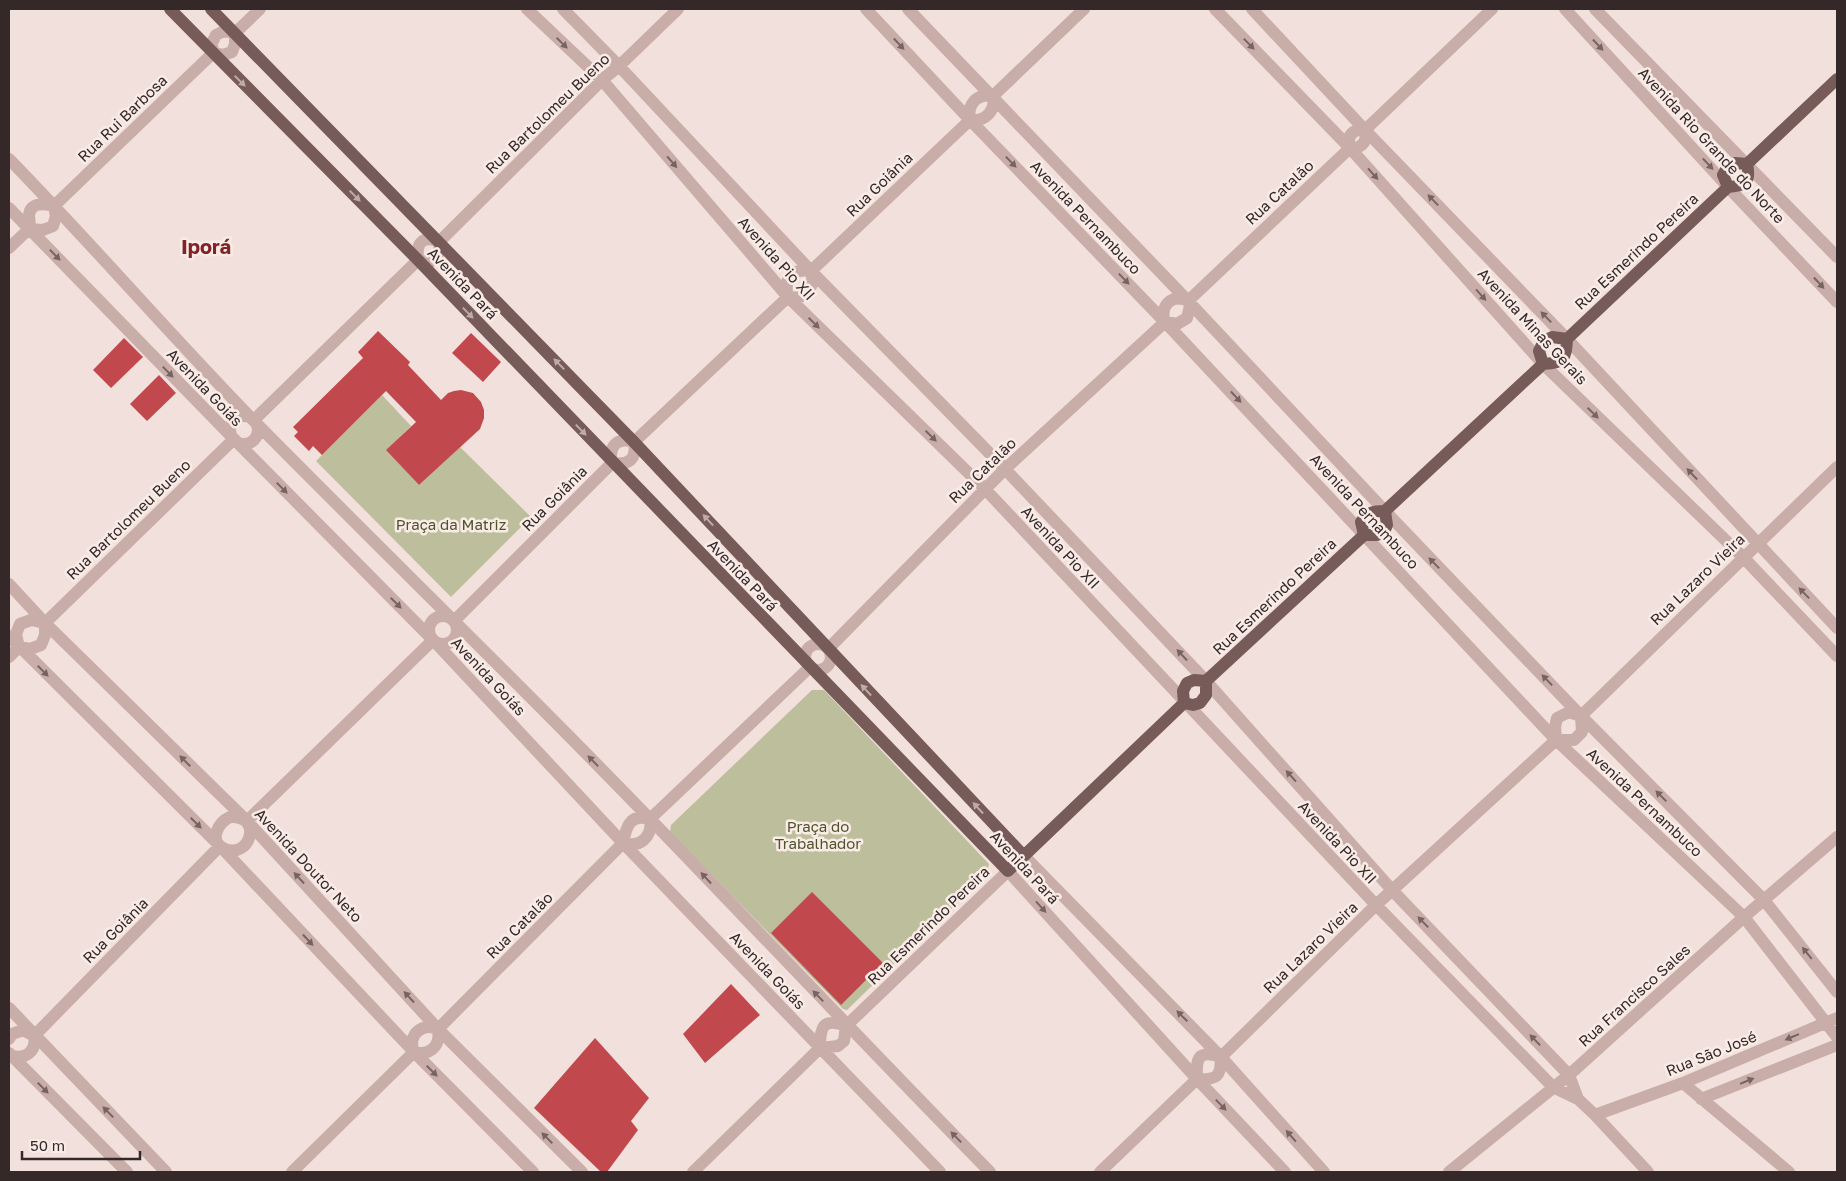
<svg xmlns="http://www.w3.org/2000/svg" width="1846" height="1181" font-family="'Golos Text',sans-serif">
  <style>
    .green { fill: #bdbf9c }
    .building { fill: #c1494e }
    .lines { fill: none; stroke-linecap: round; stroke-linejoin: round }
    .minor { stroke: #c8ada8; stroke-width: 12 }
    .major { stroke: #775b59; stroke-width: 12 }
    .oneway { fill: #776462 }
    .oneway2 { fill: #beaba7 }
    .labels { text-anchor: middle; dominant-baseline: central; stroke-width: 5; stroke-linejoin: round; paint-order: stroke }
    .street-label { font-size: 15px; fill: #352828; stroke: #f9ece7 }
    .park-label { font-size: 15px; fill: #4f532c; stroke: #f9ece7 }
    .district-label { font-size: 20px; font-weight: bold; fill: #812428; stroke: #f9ece7 }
  </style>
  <rect width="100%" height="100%" fill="#f1e0db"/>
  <path class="green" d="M 382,395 L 411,426 L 387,450 L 419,485 L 460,447 L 531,517 L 451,597 L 316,461 Z
    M 812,690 L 824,690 L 989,864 L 986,875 L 847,1010 L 843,1009 L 670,832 L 671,825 Z"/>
  <path class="building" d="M 378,331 L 410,362 L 408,365 L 441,400 L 448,393 L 454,391 L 461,390 L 473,393 L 481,402 L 484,410 L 484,418 L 480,429 L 419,485 L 386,450 L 416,422 L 386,391 L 322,455 L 313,446 L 309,451 L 294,436 L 298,432 L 293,427 L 363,358 L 358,352 Z
    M 471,333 L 501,362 L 483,382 L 452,353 Z
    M 124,338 L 143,357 L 111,388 L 93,370 Z
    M 159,375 L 176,393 L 147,421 L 130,404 Z
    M 812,892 L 883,963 L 841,1005 L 771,933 Z
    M 731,984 L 760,1015 L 705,1063 L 683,1034 Z
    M 595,1038 L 649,1098 L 631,1121 L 638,1130 L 607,1172 L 601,1172 L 534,1108 Z"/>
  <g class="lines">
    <path class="minor" d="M 527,9 L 602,80 L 788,297 L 985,489 L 1376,905 L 1553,1087 L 1578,1099 L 1595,1115 L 1648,1172
      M 563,9 L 619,66 L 811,271 L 1005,469 L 1206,681 L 1392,890 L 1569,1075 L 1578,1099
      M 866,9 L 970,120 L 1165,322 L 1556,740 L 1744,917 L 1837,1037
      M 908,9 L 1188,301 L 1385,511 L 1581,716 L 1764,900 L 1837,992
      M 1215,9 L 1350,148 L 1543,364 L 1743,557 L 1837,656
      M 1252,9 L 1365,130 L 1567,339 L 1837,628
      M 1565,9 L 1728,187 L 1837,302
      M 1595,9 L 1837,257
      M 213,53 L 223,55 L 232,52 L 235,44 L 235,33 L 260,9
      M 213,53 L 212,43 L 216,35 L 224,31 L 235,33
      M 970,120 C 967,104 977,93 993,96 L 1084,9
      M 1350,148 C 1346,136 1353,128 1365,130 L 1492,9
      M 9,159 C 93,245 172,337 256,423 C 387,556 521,685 651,820 C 764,937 876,1056 990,1172
      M 54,206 L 213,53
      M 9,208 L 234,439 L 433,640 L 623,843 L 940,1172
      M 29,229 L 43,230 L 53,226 L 56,216 L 54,206
      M 9,248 L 29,229 C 30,224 30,221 29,217 C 29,202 44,203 54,206
      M 418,260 L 430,262 L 436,259 L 439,252 L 440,241 L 602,80 L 619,66 L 678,9
      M 418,260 C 416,242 422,236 440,241
      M 811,271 L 970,120 C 985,122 996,111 993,96
      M 788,297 C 783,278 792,268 811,271
      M 788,297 C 805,300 816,288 811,271
      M 1188,301 L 1350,148 C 1362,149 1368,141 1365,130
      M 1165,322 L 1177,324 L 1187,318 L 1190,306 L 1188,301
      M 1165,322 C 1159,306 1172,293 1188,301
      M230 430a14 14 0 1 1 28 0a14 14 0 1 1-28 0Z
      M 254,420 L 418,260
      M 634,442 L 788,297
      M 612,463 C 608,446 617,437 634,442
      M 612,463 C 629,465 637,460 634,442
      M 9,584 L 45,623 L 247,821 L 438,1029 L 582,1172
      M429 630a14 14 0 1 1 28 0a14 14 0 1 1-28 0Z
      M 455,620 L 612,463
      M 9,636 L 220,846 L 414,1052 L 533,1172
      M805 657a13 13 0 1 1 26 0a13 13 0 1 1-26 0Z
      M 19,647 L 30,649 L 41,645 L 45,635 L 45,623 L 234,439
      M 19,647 L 16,634 L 20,624 L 31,620 L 45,623
      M 828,649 L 1005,469 L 1165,322
      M 9,657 L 19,647
      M 1556,740 L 1555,727 L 1557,718 L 1569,712 L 1581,716
      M 230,817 C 265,815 249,862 223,848 C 208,840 219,822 230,817 Z
      M 650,819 L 810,667
      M 247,821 L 433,640
      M 623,843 C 640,848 653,837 650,819
      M 1024,856 L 1221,1057 L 1324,1172
      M 9,1008 L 166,1172
      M 438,1029 L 623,843 C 626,827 630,813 650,819
      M 34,1036 L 220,846
      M 9,1039 L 12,1034 L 23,1030 L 34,1036
      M 820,1048 C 820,1028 822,1017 846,1026
      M 414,1052 C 407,1035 422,1022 438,1029
      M 414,1052 C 430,1056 441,1046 438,1029
      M 9,1053 L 127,1172
      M 9,1053 L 10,1055 C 25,1061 37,1051 34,1036
      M 1197,1079 C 1196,1057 1198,1050 1221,1057
      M 1683,1083 L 1789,1172
      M 1701,1099 L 1837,1045
      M 1595,1115 L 1683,1083 L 1837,1018
      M 292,1172 L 414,1052
      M 693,1172 L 820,1048 L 838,1046 L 844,1041 L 846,1026 L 1008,871 L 1197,1079 L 1285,1172
      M 1100,1172 L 1197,1079 C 1217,1080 1221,1077 1221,1057 L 1376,905 L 1556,740 L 1574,740 L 1582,732 L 1581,716 L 1837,467
      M 1449,1172 L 1569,1075 L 1744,917 L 1837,837"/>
    <path class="major" d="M 170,9 L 418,260 L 1008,871 L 1184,703
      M 211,9 L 634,442 L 1024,856
      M 1728,187 L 1723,175 L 1728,166 L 1735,163 L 1747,164 L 1837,79
      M 1543,364 L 1539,351 L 1544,341 L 1552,337 L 1567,339
      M 1364,535 L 1361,522 C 1368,512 1373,511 1385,511 L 1543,364 C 1564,363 1566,359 1567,339 L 1728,187 C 1746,186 1751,182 1747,164
      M 1184,703 L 1183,691 L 1187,683 L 1194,680 L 1206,681 L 1364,535 L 1377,535 L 1384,532 L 1387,525 L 1385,511
      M 1184,703 L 1193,705 L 1200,703 L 1206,695 L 1206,681"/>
  </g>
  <defs><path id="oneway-solid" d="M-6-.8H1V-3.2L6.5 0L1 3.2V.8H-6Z" transform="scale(1.25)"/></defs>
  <g class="oneway">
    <use href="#oneway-solid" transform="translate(562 43) rotate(44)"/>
    <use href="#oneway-solid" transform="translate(899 44) rotate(47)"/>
    <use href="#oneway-solid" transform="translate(1249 44) rotate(46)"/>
    <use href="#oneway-solid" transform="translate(1598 45) rotate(47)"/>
    <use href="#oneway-solid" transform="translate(672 162) rotate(49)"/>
    <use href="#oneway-solid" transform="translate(1011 162) rotate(46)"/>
    <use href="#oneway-solid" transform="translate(1708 164) rotate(47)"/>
    <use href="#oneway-solid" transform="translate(1373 174) rotate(48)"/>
    <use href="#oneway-solid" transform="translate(1433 200) rotate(-134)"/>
    <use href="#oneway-solid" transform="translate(55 255) rotate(46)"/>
    <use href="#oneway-solid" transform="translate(1124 279) rotate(46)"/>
    <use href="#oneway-solid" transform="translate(1819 283) rotate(47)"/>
    <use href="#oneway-solid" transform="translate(1481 295) rotate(48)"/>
    <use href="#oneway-solid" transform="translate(1546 317) rotate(-134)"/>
    <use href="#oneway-solid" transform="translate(814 323) rotate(44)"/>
    <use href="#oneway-solid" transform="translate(168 372) rotate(46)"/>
    <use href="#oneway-solid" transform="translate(1236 397) rotate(47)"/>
    <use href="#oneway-solid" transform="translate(1593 413) rotate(44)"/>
    <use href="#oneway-solid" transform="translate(931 436) rotate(44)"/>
    <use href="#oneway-solid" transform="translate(1692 474) rotate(-133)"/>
    <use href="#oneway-solid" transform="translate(282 488) rotate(45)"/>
    <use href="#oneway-solid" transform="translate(1434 563) rotate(-134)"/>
    <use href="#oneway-solid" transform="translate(1804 593) rotate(-134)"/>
    <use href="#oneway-solid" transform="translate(396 603) rotate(45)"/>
    <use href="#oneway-solid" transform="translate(1182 655) rotate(-133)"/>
    <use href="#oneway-solid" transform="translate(43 671) rotate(45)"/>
    <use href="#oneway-solid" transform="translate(1547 680) rotate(-134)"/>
    <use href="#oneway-solid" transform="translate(185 761) rotate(-135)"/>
    <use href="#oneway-solid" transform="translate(593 761) rotate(-134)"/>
    <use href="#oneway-solid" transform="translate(1291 776) rotate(-132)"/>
    <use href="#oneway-solid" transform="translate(1661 796) rotate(-135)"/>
    <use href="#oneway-solid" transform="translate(196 823) rotate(45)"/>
    <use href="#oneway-solid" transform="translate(299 878) rotate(-133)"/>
    <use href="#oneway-solid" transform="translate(706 878) rotate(-133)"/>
    <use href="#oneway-solid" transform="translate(1041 907) rotate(48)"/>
    <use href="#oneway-solid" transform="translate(1423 922) rotate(-134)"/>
    <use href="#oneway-solid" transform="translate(308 940) rotate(47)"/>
    <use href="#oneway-solid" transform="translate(1807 953) rotate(-129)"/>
    <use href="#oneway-solid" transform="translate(818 996) rotate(-134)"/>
    <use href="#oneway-solid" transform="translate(409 997) rotate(-133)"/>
    <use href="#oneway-solid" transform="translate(1182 1016) rotate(-135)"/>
    <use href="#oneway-solid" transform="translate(1792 1037) rotate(157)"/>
    <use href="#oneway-solid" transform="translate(1535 1040) rotate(-134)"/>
    <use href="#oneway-solid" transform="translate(432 1071) rotate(45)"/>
    <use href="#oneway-solid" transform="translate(1747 1081) rotate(-22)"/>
    <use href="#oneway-solid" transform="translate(43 1088) rotate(45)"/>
    <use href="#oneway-solid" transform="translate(1221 1105) rotate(46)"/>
    <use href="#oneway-solid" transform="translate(108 1112) rotate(-134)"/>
    <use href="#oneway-solid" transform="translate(1291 1136) rotate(-131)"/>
    <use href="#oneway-solid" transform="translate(956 1137) rotate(-134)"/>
    <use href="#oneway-solid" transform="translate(547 1138) rotate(-135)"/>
  </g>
  <g class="oneway2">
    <use href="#oneway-solid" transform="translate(240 81) rotate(45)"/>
    <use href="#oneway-solid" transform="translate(355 196) rotate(45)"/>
    <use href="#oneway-solid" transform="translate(468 313) rotate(46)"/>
    <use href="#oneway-solid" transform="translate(559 364) rotate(-134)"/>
    <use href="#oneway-solid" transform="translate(581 430) rotate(46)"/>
    <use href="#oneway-solid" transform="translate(708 520) rotate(-133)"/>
    <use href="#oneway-solid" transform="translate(866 690) rotate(-133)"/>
    <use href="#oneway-solid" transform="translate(978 808) rotate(-133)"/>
  </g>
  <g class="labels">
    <g class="street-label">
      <text transform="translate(547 113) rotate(-44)">Rua Bartolomeu Bueno</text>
      <text transform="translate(122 118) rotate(-44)">Rua Rui Barbosa</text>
      <text transform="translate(1712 145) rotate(47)">Avenida Rio Grande do Norte</text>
      <text transform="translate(879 184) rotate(-44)">Rua Goiânia</text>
      <text transform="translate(1279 192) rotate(-43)">Rua Catalão</text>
      <text transform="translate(1086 217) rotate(46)">Avenida Pernambuco</text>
      <text transform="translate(1636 251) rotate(-43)">Rua Esmerindo Pereira</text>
      <text transform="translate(777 258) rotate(48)">Avenida Pio XII</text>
      <text transform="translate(463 283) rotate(46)">Avenida Pará</text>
      <text transform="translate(1533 326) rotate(47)">Avenida Minas Gerais</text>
      <text transform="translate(205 387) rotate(46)">Avenida Goiás</text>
      <text transform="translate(982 470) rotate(-44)">Rua Catalão</text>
      <text transform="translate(554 498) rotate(-45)">Rua Goiânia</text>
      <text transform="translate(1365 511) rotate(47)">Avenida Pernambuco</text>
      <text transform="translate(128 519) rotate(-44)">Rua Bartolomeu Bueno</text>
      <text transform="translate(1061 547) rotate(47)">Avenida Pio XII</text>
      <text transform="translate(743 575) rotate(46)">Avenida Pará</text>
      <text transform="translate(1697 579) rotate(-44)">Rua Lazaro Vieira</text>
      <text transform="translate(1274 596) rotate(-43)">Rua Esmerindo Pereira</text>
      <text transform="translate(489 676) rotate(47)">Avenida Goiás</text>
      <text transform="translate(1645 802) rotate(43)">Avenida Pernambuco</text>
      <text transform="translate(1338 842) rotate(47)">Avenida Pio XII</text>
      <text transform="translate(309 865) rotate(47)">Avenida Doutor Neto</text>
      <text transform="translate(1025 867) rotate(47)">Avenida Pará</text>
      <text transform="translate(519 925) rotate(-45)">Rua Catalão</text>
      <text transform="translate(928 925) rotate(-44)">Rua Esmerindo Pereira</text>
      <text transform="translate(115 930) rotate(-45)">Rua Goiânia</text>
      <text transform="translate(1310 947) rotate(-44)">Rua Lazaro Vieira</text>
      <text transform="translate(768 970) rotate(46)">Avenida Goiás</text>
      <text transform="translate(1634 995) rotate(-42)">Rua Francisco Sales</text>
      <text transform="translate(1711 1053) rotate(-22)">Rua São José</text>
    </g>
    <g class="park-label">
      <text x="451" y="524">Praça da Matriz</text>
      <text x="818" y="826">Praça do<tspan x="818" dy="17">Trabalhador</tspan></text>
    </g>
    <g class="district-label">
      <text x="206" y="246">Iporá</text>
    </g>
  </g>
  <rect width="1846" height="1181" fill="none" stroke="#352828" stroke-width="20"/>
  <path d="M22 1151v8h118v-8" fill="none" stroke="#352828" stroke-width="2.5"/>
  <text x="30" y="1151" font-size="15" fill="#352828" stroke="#f9ece7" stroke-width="4" paint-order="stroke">50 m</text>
</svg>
